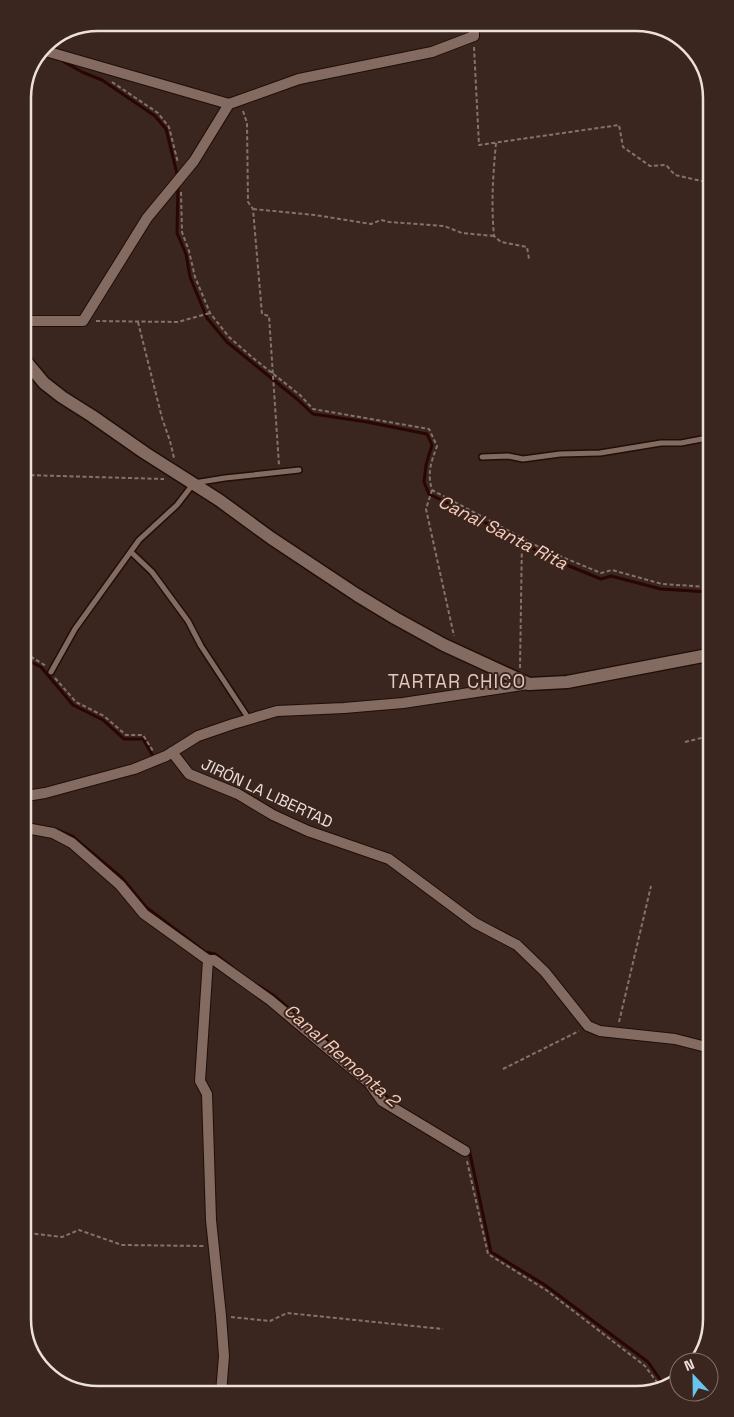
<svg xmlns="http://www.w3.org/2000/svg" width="734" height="1417" font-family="'Space Grotesk',sans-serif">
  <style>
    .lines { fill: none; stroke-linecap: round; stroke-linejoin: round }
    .stream { stroke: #2a0600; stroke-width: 3 }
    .service-casing { stroke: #200e07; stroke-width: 8 }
    .minor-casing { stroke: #200e07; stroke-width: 12 }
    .tertiary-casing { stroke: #200e07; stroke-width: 15 }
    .path { stroke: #84736c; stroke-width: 2; stroke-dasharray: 4 2.5; stroke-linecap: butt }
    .service { stroke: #836b62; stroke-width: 5 }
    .minor { stroke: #836b62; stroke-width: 10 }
    .tertiary { stroke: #836b62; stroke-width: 12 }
    .labels { text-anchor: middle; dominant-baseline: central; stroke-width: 4; stroke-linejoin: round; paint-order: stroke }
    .street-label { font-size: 16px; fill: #ede0da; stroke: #3a261e }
    .water-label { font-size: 18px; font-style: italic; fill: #f6cbba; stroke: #3a261e }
    .quarter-label { font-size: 19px; letter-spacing: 1px; fill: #e2c7bd; stroke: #3a261e }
    .rim { fill: none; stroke: #ede0da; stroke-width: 2.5 }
  </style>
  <rect width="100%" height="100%" fill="#3a261e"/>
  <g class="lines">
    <path class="stream" d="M 59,59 L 82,72 L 102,80 L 155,116 L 166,129 L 178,178
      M 178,186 L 177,233 L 186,254 L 190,277 L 207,318 L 227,342 L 297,399 L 313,414 L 367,422 L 427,434 L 432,445 L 426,465 L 424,482 L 429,494 L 458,508 L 552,559 L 601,579 L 611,576 L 661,589 L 708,592
      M 25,659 L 41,667 L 73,705 L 103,720 L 124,739 L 143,739 L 154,758
      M 26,823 L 35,825
      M 56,829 L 72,836 L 122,878 L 146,907 L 205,952 L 215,954 L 232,967
      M 259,986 L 273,995 L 338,1050
      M 380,1090 L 390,1100
      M 469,1149 L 491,1252 L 545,1285 L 648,1362 L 666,1388"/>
    <g class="service-casing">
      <path id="service" d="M 482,457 L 508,456 L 523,459 L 560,454 L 600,453 L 661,443 L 681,443 L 707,438
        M 131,552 L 152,572 L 188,621 L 201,646 L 249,719
        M 51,672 L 75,629 L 139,540 L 177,505 L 194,483 L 225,478 L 299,470"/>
    </g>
    <g class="minor-casing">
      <path id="minor" d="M 42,50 L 229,104 L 299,79 L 432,52 L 474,36 L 474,23
        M 24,321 L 83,321 L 147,218 L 194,161 L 229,104
        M 172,752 L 189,774 L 238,794 L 273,815 L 308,831 L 389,859 L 475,923 L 517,945 L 545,972 L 588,1026 L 600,1031 L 675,1039 L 710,1048
        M 26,796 L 45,793 L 134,769 L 166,756 L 198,736 L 233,724 L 277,711 L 344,708 L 403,703 L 529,684
        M 26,828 L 53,833 L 72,843 L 120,885 L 144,914 L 208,960 L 214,960 L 270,1000 L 370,1084 L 382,1101 L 465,1151
        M 208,960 L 200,1081 L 207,1094 L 211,1220 L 221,1316 L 224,1356 L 221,1393"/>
    </g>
    <g class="tertiary-casing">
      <path id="tertiary" d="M 24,359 L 44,383 L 62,397 L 92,416 L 145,453 L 219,500 L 271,538 L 357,595 L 395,618 L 444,645 L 529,684 L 567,682 L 708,655"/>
    </g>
    <path class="path" d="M 474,47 L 479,145 L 619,125 L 623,147 L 650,166 L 666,165 L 675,175 L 706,182
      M 112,82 L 158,113 L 169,127 L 178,163
      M 243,111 L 247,123 L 248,202 L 253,209 L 262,314 L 269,316 L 279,465
      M 496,143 C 493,175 491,204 494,236 L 501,242 L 527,247 L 529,259
      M 181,192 L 182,232 L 189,251 L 195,277 L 210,313 L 229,337 L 253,358 L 300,395 L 313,409 L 429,429 L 437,446 C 431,463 427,472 432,490 L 543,549 L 601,573 L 612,570 L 662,584 L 708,587
      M 253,209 L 315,215 L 371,224 L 381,220 L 389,222 L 444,226 L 462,233 L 494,236
      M 96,321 L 178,322 L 210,313
      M 138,322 L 162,418 L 170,441 L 174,458
      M 24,475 L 164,479
      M 432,490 L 426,509 L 454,636
      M 25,653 L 46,666
      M 520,668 L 522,538
      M 55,678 L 76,702 L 104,716 L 126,735 L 143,735 L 153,751
      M 685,742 L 709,736
      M 619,1022 L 651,886
      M 503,1069 L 579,1031
      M 467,1161 L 488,1254 L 546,1290 L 645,1366 L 662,1389
      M 28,1233 L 62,1237 L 79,1230 L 122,1245 L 204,1246
      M 231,1317 L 270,1321 L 287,1313 L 443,1329"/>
    <use href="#service" class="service"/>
    <use href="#minor" class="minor"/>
    <use href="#tertiary" class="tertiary"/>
  </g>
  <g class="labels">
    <g class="street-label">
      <text transform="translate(267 793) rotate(25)">JIRÓN LA LIBERTAD</text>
    </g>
    <g class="water-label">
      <text transform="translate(503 532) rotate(27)">Canal Santa Rita</text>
      <text transform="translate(342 1055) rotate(41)">Canal Remonta 2</text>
    </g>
    <g class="quarter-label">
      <text x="457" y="681">TARTAR CHICO</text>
    </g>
  </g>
  <path d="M0 0H734V1417H0ZM98 31H636A67 67 0 0 1 703 98V1319A67 67 0 0 1 636 1386H98A67 67 0 0 1 31 1319V98A67 67 0 0 1 98 31Z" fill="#3a261e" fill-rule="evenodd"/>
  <path class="rim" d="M98 31H636A67 67 0 0 1 703 98V1319A67 67 0 0 1 636 1386H98A67 67 0 0 1 31 1319V98A67 67 0 0 1 98 31Z"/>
  <g transform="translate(694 1377) rotate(338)"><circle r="24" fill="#3a261e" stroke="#827069"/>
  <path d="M0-4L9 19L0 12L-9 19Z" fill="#66c4ef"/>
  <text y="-8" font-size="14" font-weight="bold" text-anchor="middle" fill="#ede0da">N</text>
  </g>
</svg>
